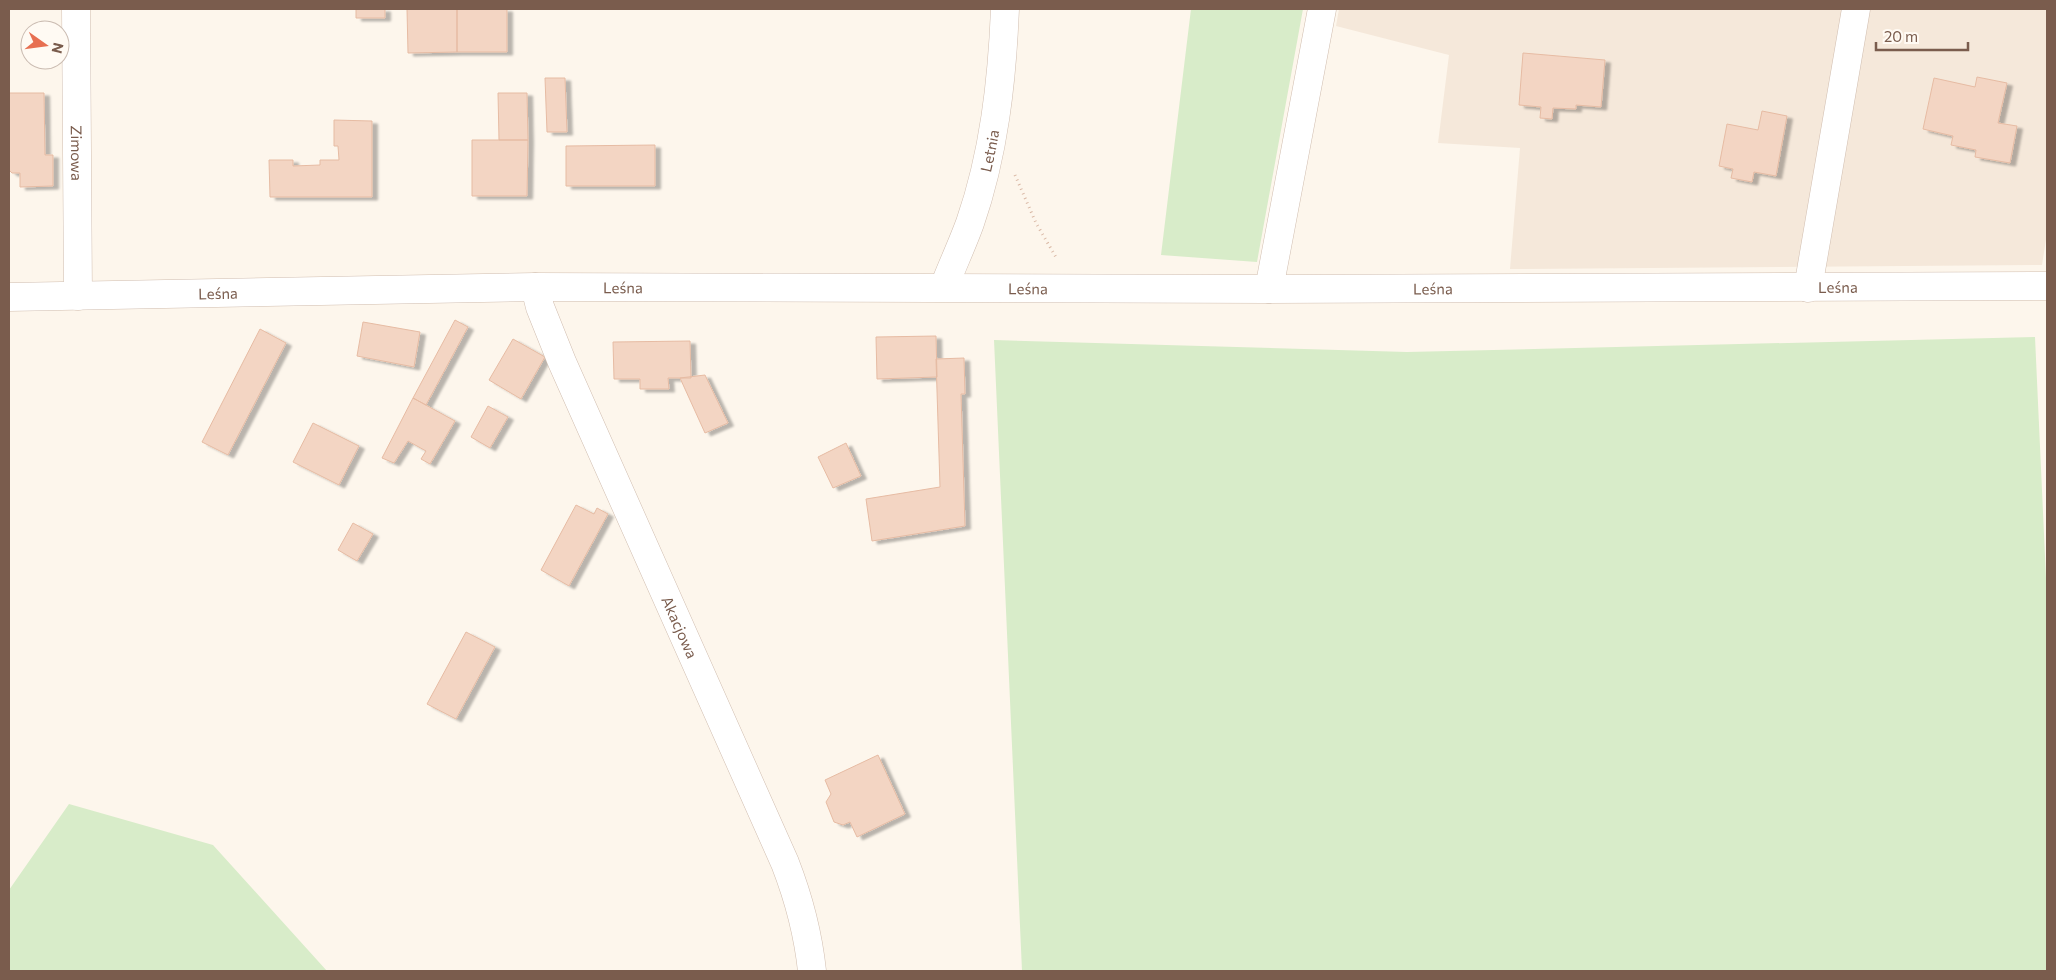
<svg xmlns="http://www.w3.org/2000/svg" width="2056" height="980" font-family="Commissioner,sans-serif">
  <style>
    .residential { fill: #f5e8da }
    .green { fill: #d8ecc9 }
    .building { fill: #f3d5c3; stroke: #e6bba3; filter: url(#shadow) }
    .lines { fill: none; stroke-linecap: round; stroke-linejoin: round }
    .minor-casing { stroke: #d1beb0; stroke-width: 29 }
    .path { stroke: #d9b8a5; stroke-width: 3; stroke-dasharray: 1 4; stroke-linecap: butt }
    .minor { stroke: #fff; stroke-width: 28 }
    .labels { text-anchor: middle; dominant-baseline: central; stroke-width: 4.5; stroke-linejoin: round; paint-order: stroke }
    .street-label { font-size: 15px; fill: #7a5c4d; stroke: #fffaf3 }
  </style>
  <defs>
    <filter id="shadow"><feDropShadow dx="5.5" dy="3" stdDeviation="1" flood-color="#0004"/></filter>
  </defs>
  <rect width="100%" height="100%" fill="#fdf6ec"/>
  <path class="residential" d="M 1339,9 L 2047,9 L 2047,233 L 2042,265 L 1510,269 L 1520,148 L 1438,143 L 1449,55 L 1336,26 Z"/>
  <path class="green" d="M 1191,9 L 1303,9 L 1257,262 L 1161,255 Z
    M 2035,337 L 2047,600 L 2047,971 L 1022,971 L 994,340 L 1407,352 Z
    M 69,804 L 213,845 L 327,971 L 9,971 L 9,890 Z"/>
  <path class="building" d="M 356,9 L 385,9 L 385,18 L 356,18 Z
    M 407,9 L 457,9 L 457,52 L 408,53 Z
    M 457,9 L 507,9 L 507,52 L 457,52 Z
    M 1523,53 L 1605,60 L 1601,107 L 1576,105 L 1576,109 L 1553,108 L 1552,119 L 1540,118 L 1541,107 L 1519,105 Z
    M 1977,77 L 2007,83 L 1998,123 L 2017,126 L 2010,163 L 1975,157 L 1976,150 L 1951,145 L 1953,136 L 1923,129 L 1934,78 L 1975,87 Z
    M 545,78 L 565,78 L 567,132 L 547,132 Z
    M 9,93 L 44,93 L 45,155 L 53,155 L 53,186 L 20,187 L 20,173 L 12,173 L 9,170 Z
    M 498,93 L 527,93 L 528,140 L 499,140 Z
    M 1762,111 L 1787,116 L 1776,176 L 1754,172 L 1752,182 L 1731,178 L 1733,169 L 1719,166 L 1727,124 L 1758,130 Z
    M 334,120 L 372,121 L 372,197 L 270,197 L 269,160 L 293,160 L 293,166 L 320,165 L 320,160 L 339,160 L 338,146 L 334,146 Z
    M 472,140 L 528,140 L 527,196 L 472,196 Z
    M 655,145 L 655,186 L 566,186 L 566,146 Z
    M 455,320 L 468,327 L 426,405 L 413,398 Z
    M 363,322 L 420,332 L 414,367 L 357,356 Z
    M 260,329 L 286,343 L 228,455 L 202,442 Z
    M 936,336 L 937,377 L 877,379 L 876,337 Z
    M 513,339 L 545,357 L 521,399 L 489,380 Z
    M 690,341 L 691,378 L 668,378 L 669,389 L 640,389 L 640,379 L 614,379 L 613,342 Z
    M 964,358 L 965,394 L 961,394 L 965,526 L 872,541 L 866,499 L 940,487 L 936,359 Z
    M 705,375 L 728,423 L 705,433 L 680,378 Z
    M 413,398 L 455,421 L 430,464 L 421,459 L 426,451 L 408,441 L 394,463 L 382,458 Z
    M 488,406 L 508,417 L 490,448 L 471,437 Z
    M 313,423 L 359,446 L 339,485 L 293,462 Z
    M 846,443 L 861,476 L 833,488 L 818,457 Z
    M 576,505 L 594,514 L 597,508 L 608,514 L 569,586 L 541,570 Z
    M 353,523 L 373,534 L 357,561 L 338,550 Z
    M 466,632 L 495,647 L 456,719 L 427,704 Z
    M 878,755 L 905,814 L 857,837 L 850,822 L 843,825 L 834,822 L 826,802 L 831,794 L 825,780 Z"/>
  <g class="lines">
    <g class="minor-casing">
      <g id="minor">
        <path id="s1" d="M 76,9 L 78,296"/>
        <path id="s2" d="M 535,287 L 540,307 L 562,362 L 785,863 C 799,899 808,933 812,971"/>
        <path id="s3" d="M 944,287 C 952,266 962,245 970,223 C 994,154 1002,81 1005,9"/>
        <path d="M 1808,288 L 1856,9"/>
        <path d="M 1269,289 L 1322,9"/>
        <path id="s4" d="M 9,297 L 535,287 L 1269,289 L 2047,286"/>
      </g>
    </g>
    <path class="path" d="M 1015,175 L 1036,223 L 1057,259"/>
    <use href="#minor" class="minor"/>
  </g>
  <g class="labels">
    <g class="street-label">
      <text stroke="none"><textPath href="#s3" startOffset="144">Letnia</textPath></text>
      <text stroke="none"><textPath href="#s1" startOffset="144">Zimowa</textPath></text>
      <text stroke="none"><textPath href="#s4" startOffset="614">Leśna</textPath></text>
      <text stroke="none"><textPath href="#s4" startOffset="1019">Leśna</textPath></text>
      <text stroke="none"><textPath href="#s4" startOffset="1829">Leśna</textPath></text>
      <text stroke="none"><textPath href="#s4" startOffset="1424">Leśna</textPath></text>
      <text stroke="none"><textPath href="#s4" startOffset="209">Leśna</textPath></text>
      <text stroke="none"><textPath href="#s2" startOffset="370">Akacjowa</textPath></text>
    </g>
  </g>
  <rect width="2056" height="980" fill="none" stroke="#7a5c4d" stroke-width="20"/>
  <g transform="translate(45 45) rotate(104)"><circle r="24" fill="#fffaf3" stroke="#cabbb1"/>
  <path d="M0-4L9 19L0 12L-9 19Z" fill="#e76f51"/>
  <text y="-8" font-size="14" font-weight="bold" text-anchor="middle" fill="#7a5c4d">N</text>
  </g>
  <path d="M1876 42v8h92v-8" fill="none" stroke="#7a5c4d" stroke-width="2.5"/>
  <text x="1884" y="42" font-size="15" fill="#7a5c4d" stroke="#fffaf3" stroke-width="4" paint-order="stroke">20 m</text>
</svg>
